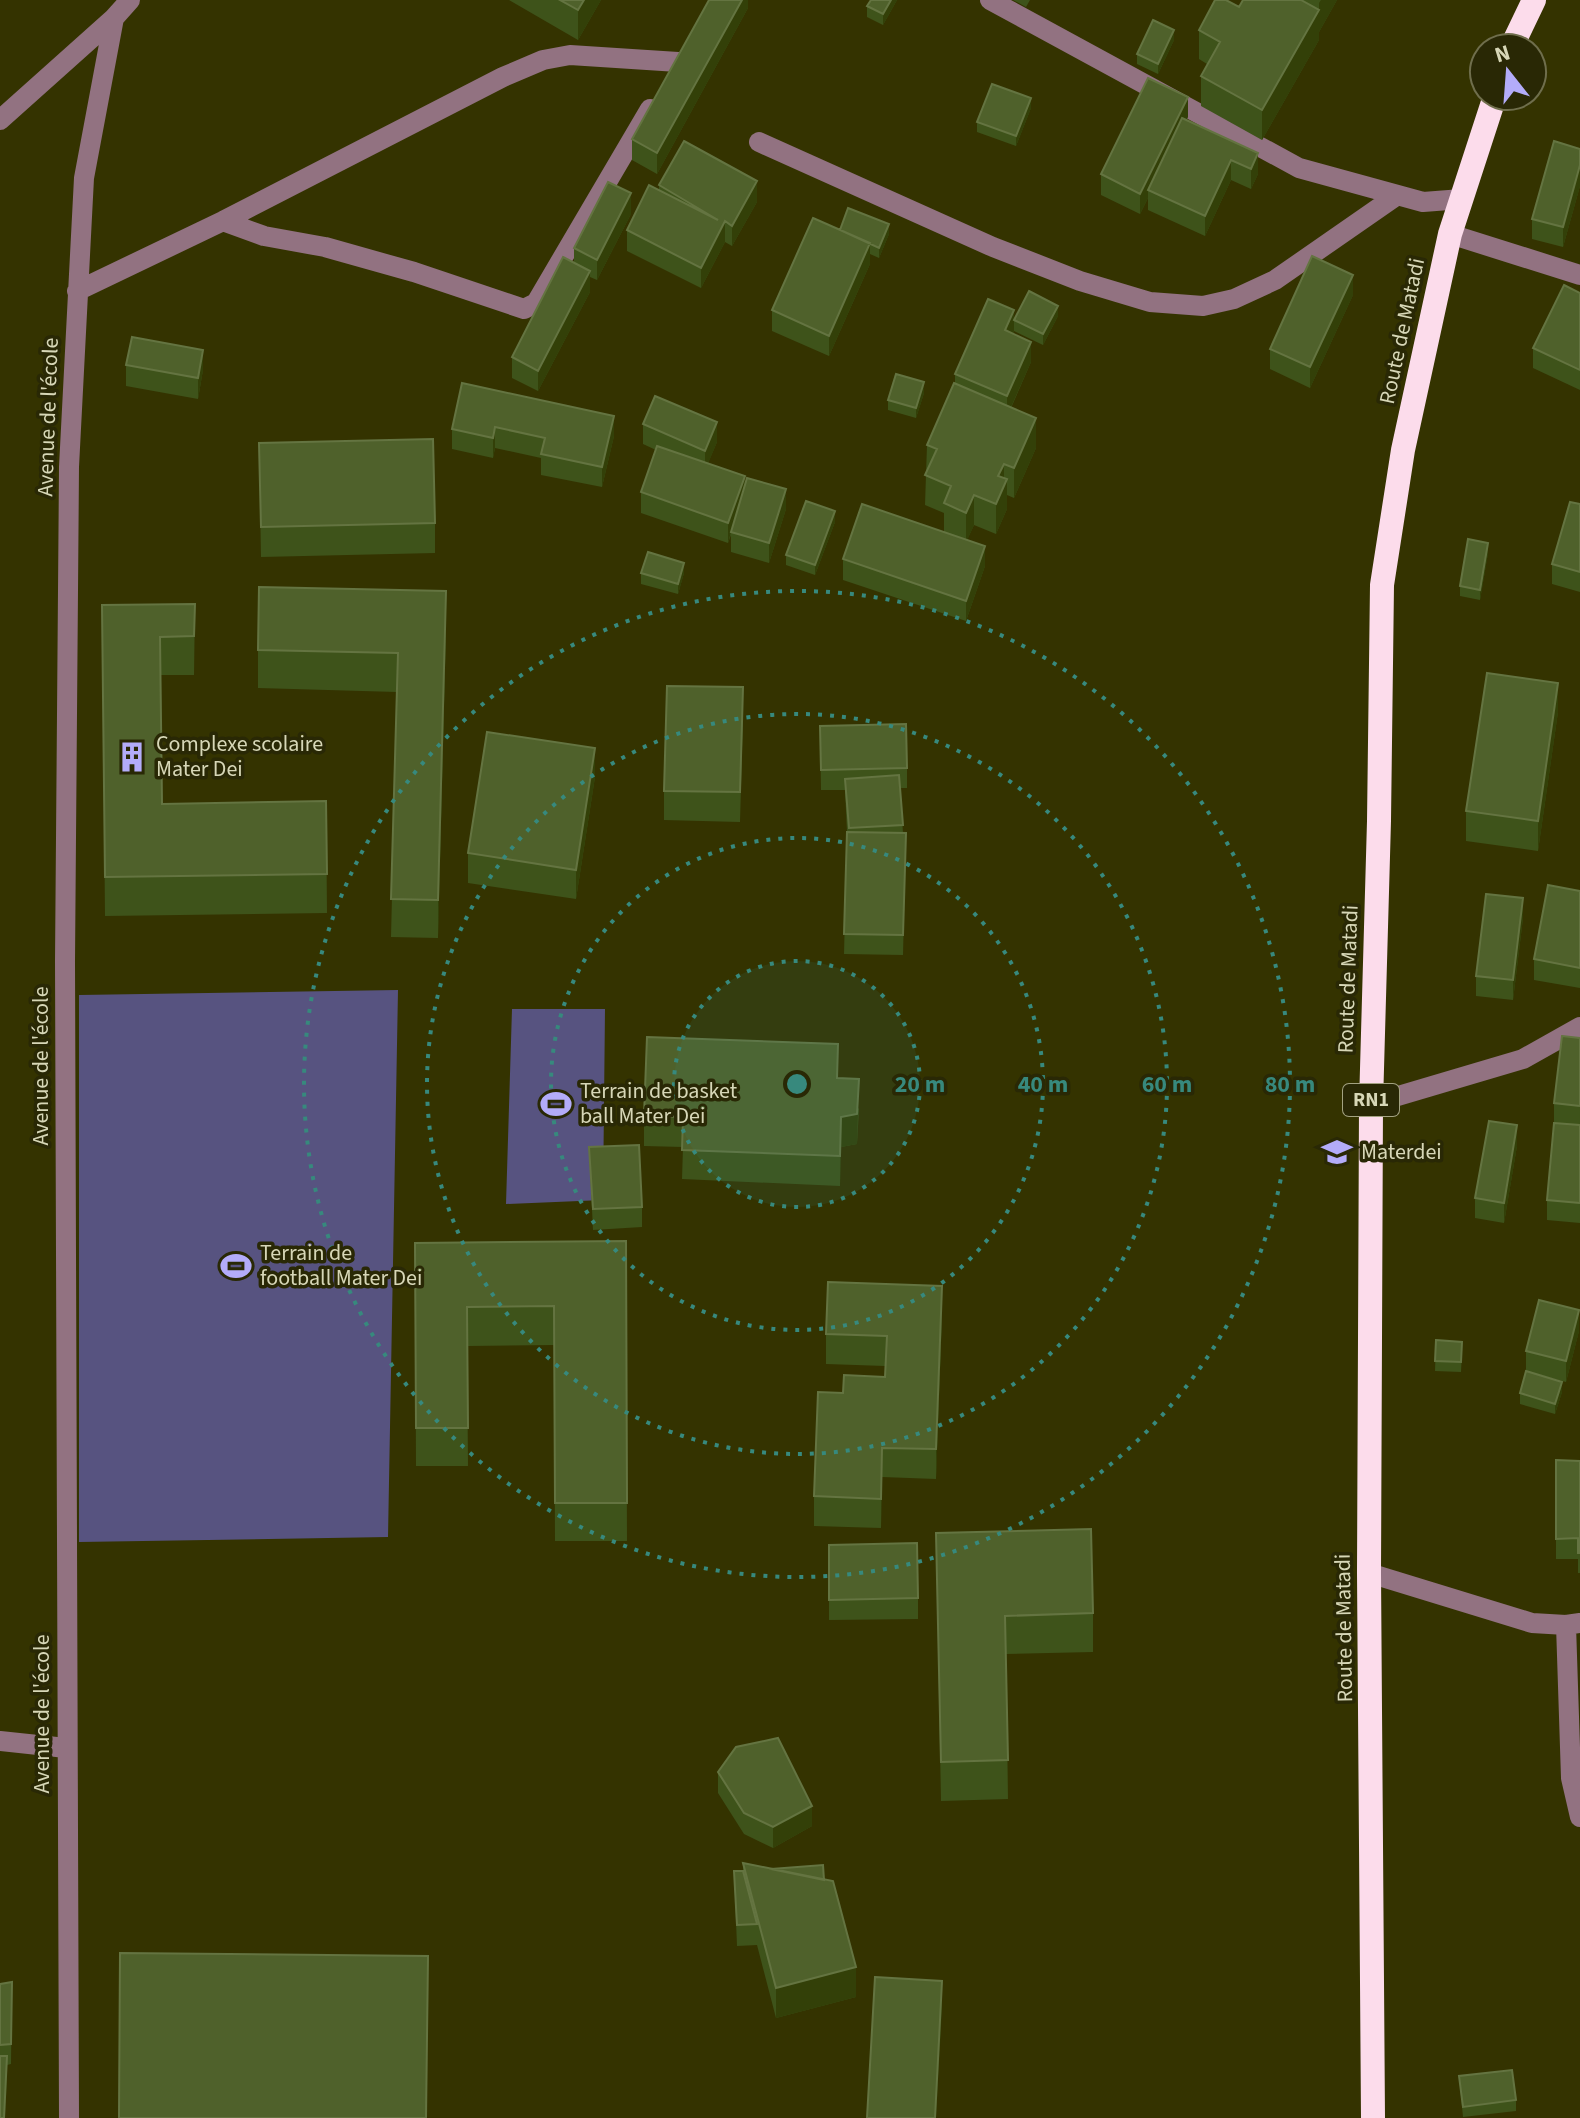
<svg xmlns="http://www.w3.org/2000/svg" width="1580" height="2118" font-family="'Source Sans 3',sans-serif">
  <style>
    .green { fill: #575380 }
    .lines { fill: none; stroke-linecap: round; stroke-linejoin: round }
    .minor { stroke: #927281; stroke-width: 20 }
    .highway { stroke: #fcdceb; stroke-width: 24 }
    .wall { fill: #3e531a }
    .shaded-wall { fill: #334008 }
    .building { fill: #4f612b; stroke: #647441; stroke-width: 2 }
    .ring { fill: none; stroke: #37897d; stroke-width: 4; stroke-dasharray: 4 8 }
    .labels { text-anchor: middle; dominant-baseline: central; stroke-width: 7; stroke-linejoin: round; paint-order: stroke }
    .shield { fill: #292805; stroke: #a3a282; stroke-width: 2 }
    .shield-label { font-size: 20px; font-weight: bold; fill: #d7d7b7 }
    .street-label { font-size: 22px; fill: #d7d7b7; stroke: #292805 }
    .poi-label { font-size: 22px; fill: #d7d7b7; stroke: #292805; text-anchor: start }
    .centre { fill: #37897d; stroke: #292805; stroke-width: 4 }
    .ring-label { font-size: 24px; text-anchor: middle; font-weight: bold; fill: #37897d; stroke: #292805; stroke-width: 7; stroke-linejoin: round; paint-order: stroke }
  </style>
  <rect width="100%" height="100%" fill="#343300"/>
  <path class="green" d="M 398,990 L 388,1537 L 79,1542 L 79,995 Z
    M 512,1009 L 605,1009 L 603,1200 L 506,1204 Z"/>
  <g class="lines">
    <path class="minor" d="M 990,0 L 1299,168 L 1423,202 L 1462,199
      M 0,120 L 114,18 L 130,0
      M 759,142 L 993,247 L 1080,281 L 1150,302 L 1203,306 L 1234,299 L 1275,280 L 1396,196
      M 223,221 L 264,236 L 325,247 L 414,272 L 524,309 L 536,303 L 650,109
      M 1450,234 L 1580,275
      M 77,291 L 223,221 L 503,77 L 543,60 L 570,55 L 678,62
      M 1371,1104 L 1523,1059 L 1580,1027
      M 1369,1573 L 1532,1623 L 1566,1625 L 1580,1623
      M 1566,1625 L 1571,1778 L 1580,1817
      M 0,1741 L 66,1748
      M 69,2118 L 65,962 L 69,467 L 84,178 L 114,18"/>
    <path class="highway" d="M 1511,48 L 1534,0
      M 1373,2118 L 1369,1573 L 1371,1104 L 1379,821 L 1382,585 L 1403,450 L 1450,234 L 1495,96"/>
  </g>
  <path class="wall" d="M 509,0 L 601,0 L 578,40 Z
    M 748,0 L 748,8 L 657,174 L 632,160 L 632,139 Z
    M 871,0 L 897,0 L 883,25 L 867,17 L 867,6 Z
    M 1013,0 L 1030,0 L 1026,7 Z
    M 1243,0 L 1337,0 L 1319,32 L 1319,40 L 1262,140 L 1201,106 L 1201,76 L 1207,64 L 1199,59 L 1199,30 L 1239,7 Z
    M 1174,40 L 1158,74 L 1137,64 L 1137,54 Z
    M 1031,108 L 1016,146 L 977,132 L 977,122 Z
    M 1188,117 L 1186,120 L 1258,174 L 1251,189 L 1231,180 L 1205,236 L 1148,210 L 1148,198 L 1140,214 L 1101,195 L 1101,174 Z
    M 1580,149 L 1580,186 L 1563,247 L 1532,239 L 1532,219 Z
    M 659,185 L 757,202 L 732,246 L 725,242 L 701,288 L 627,251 L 627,230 L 659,190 Z
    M 631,214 L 597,280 L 590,277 L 590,292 L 538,391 L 512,378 L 512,357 L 574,263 L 574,248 Z
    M 840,230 L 889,234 L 879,258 L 870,254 L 870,264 L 829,356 L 772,331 L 772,310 Z
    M 1580,293 L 1580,390 L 1533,368 L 1533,348 Z
    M 1353,295 L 1310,388 L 1270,369 L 1270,349 Z
    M 1058,316 L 1043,345 L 1014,331 L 1013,334 L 1031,362 L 1011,408 L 1036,448 L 1014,498 L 1007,495 L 1007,509 L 996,534 L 974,525 L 967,540 L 985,566 L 966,621 L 843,580 L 843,559 L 944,532 L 944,513 L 925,505 L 927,445 L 955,384 L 955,374 L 1014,320 Z
    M 126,365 L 203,370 L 198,399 L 126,386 Z
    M 462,383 L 614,436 L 602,487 L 541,475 L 541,458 L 495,448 L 493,458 L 452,449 L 452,429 Z
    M 924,393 L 916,418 L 888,410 L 888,400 Z
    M 643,424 L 717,442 L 708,463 L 786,509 L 769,563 L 731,552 L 731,535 L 728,543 L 641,513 L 641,492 L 656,450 L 643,444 Z
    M 259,443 L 435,523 L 435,553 L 261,557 Z
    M 1580,504 L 1580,592 L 1552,584 L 1552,564 Z
    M 835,522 L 815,575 L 786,565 L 786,555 Z
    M 1488,553 L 1480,600 L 1460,596 L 1460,586 Z
    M 641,573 L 684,573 L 678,594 L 641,584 Z
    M 195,604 L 194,675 L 161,675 L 162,804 L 326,801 L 327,913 L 105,916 L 102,605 Z
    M 446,630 L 438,938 L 391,937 L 397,692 L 258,688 L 258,650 Z
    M 1558,712 L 1538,851 L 1466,841 L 1466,811 Z
    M 743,717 L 740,822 L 664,820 L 664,791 Z
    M 820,726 L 907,768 L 907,788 L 900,788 L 903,833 L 906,833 L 903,955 L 844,954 L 847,832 L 845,790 L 821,790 Z
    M 595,777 L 576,899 L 468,883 L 468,853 Z
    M 1580,891 L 1580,988 L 1534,980 L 1534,959 Z
    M 1523,918 L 1513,1000 L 1476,996 L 1476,976 Z
    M 1580,1038 L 1580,1223 L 1547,1220 L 1547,1200 L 1554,1123 L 1554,1103 Z
    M 838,1078 L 859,1109 L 857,1144 L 841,1147 L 840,1186 L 682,1179 L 683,1147 L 644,1146 L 644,1116 Z
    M 1517,1146 L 1504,1223 L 1475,1218 L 1475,1198 Z
    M 589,1147 L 642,1207 L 642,1227 L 593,1230 Z
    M 626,1241 L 627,1541 L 555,1541 L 554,1345 L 467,1346 L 468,1466 L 416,1466 L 415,1243 Z
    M 942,1316 L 936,1479 L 882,1477 L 881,1528 L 814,1526 L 814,1496 L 843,1393 L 885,1377 L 885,1366 L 826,1364 L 826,1334 Z
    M 1579,1331 L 1566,1382 L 1536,1374 L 1562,1392 L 1555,1414 L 1520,1404 L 1520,1393 L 1526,1372 L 1526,1351 Z
    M 1436,1340 L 1462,1352 L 1461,1372 L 1435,1371 Z
    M 1556,1460 L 1580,1461 L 1580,1573 L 1578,1573 L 1578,1559 L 1556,1559 Z
    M 936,1533 L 1093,1613 L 1093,1652 L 1006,1654 L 1008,1799 L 941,1801 Z
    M 829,1545 L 918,1598 L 918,1619 L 829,1620 Z
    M 718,1772 L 812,1826 L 773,1848 L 744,1834 L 718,1793 Z
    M 743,1863 L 824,1880 L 856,1997 L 776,2018 L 757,1945 L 737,1946 L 734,1871 L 743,1871 Z
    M 12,1982 L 11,2064 L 7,2065 L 7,2077 L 0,2118 L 0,1984 Z
    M 1459,2076 L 1516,2100 L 1516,2111 L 1463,2117 Z"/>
  <path class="shaded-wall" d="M 584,0 L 601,0 L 578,40 L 578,10 Z
    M 742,0 L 748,0 L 748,8 L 657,174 L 657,153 Z
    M 891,0 L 897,0 L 883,25 L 883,14 Z
    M 1321,0 L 1337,0 L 1319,32 L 1319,40 L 1262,140 L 1262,110 L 1319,10 L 1319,3 Z
    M 1174,30 L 1174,40 L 1158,74 L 1158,64 Z
    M 1188,97 L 1188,117 L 1151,191 L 1148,190 L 1148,198 L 1140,214 L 1140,194 Z
    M 1031,98 L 1031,108 L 1016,146 L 1016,136 Z
    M 1258,153 L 1258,174 L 1251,189 L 1251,169 Z
    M 1231,160 L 1231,180 L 1205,236 L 1205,216 Z
    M 1580,165 L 1580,186 L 1563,247 L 1563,227 Z
    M 757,181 L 757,202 L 732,246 L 732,226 Z
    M 631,193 L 631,214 L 597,280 L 597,260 Z
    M 725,221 L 725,242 L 701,288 L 701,268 Z
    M 889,224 L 889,234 L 879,258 L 879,248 Z
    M 870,243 L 870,264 L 829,356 L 829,336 Z
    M 590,271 L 590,292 L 538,391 L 538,371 Z
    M 1353,275 L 1353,295 L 1310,388 L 1310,367 Z
    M 1058,306 L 1058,316 L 1043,345 L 1043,334 Z
    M 1014,310 L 1014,331 L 1005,351 L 1005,330 Z
    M 1031,342 L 1031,362 L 1007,416 L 1007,396 Z
    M 203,350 L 203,370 L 198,399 L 198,378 Z
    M 924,382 L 924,393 L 916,418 L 916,408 Z
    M 614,416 L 614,436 L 602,487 L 602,467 Z
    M 1036,418 L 1036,448 L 1014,498 L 1014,468 Z
    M 717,422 L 717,442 L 705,471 L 705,451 Z
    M 495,427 L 495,448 L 493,458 L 493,438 Z
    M 1004,464 L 1004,486 L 1007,479 L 1007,509 L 996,534 L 996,504 L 998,476 Z
    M 745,476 L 745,497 L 731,532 L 728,543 L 728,523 Z
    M 786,489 L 786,509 L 769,563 L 769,543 Z
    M 974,495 L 974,525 L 966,543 L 966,513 Z
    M 835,511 L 835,522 L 815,575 L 815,565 Z
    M 1488,543 L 1488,553 L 1480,600 L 1480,590 Z
    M 985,546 L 985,566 L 966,621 L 966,601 Z
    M 684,563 L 684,573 L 678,594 L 678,584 Z
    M 446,591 L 446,630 L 438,938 L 438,900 Z
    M 1558,683 L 1558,712 L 1538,851 L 1538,821 Z
    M 595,748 L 595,777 L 576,899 L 576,870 Z
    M 1523,898 L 1523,918 L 1513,1000 L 1513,980 Z
    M 859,1079 L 857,1144 L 841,1147 L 840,1186 L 841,1117 Z
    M 1517,1125 L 1517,1146 L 1504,1223 L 1504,1203 Z
    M 942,1286 L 942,1316 L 936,1479 L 936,1449 Z
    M 1579,1310 L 1579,1331 L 1566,1382 L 1566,1361 Z
    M 1562,1382 L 1562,1392 L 1555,1414 L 1555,1404 Z
    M 882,1448 L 882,1477 L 881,1528 L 881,1499 Z
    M 812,1806 L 812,1826 L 773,1848 L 773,1827 Z
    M 856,1967 L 856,1997 L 776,2018 L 776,1988 Z
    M 942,1981 L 942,2010 L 936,2118 L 935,2118 Z
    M 7,2056 L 7,2077 L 5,2118 L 4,2118 Z"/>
  <path class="building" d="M 560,0 L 584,0 L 578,10 Z
    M 709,0 L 742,0 L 657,153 L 632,139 Z
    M 871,0 L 891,0 L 883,14 L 867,6 Z
    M 1215,0 L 1226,0 L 1239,7 L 1243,0 L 1301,0 L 1319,10 L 1262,110 L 1201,76 L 1220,42 L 1199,30 Z
    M 1153,20 L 1174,30 L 1158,64 L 1137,54 Z
    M 1148,78 L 1188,97 L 1140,194 L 1101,174 Z
    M 992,84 L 1031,98 L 1016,136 L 977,122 Z
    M 1182,118 L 1258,153 L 1251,169 L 1231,160 L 1205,216 L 1148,190 Z
    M 684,141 L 757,181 L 732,226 L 725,221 L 701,268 L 627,230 L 649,185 L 718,220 L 659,185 Z
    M 1554,141 L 1580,149 L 1580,165 L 1563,227 L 1532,219 Z
    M 608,182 L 631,193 L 597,260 L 574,248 Z
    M 848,208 L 889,224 L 879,248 L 840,230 Z
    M 813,218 L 870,243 L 829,336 L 772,310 Z
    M 1312,256 L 1353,275 L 1310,367 L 1270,349 Z
    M 563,257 L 590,271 L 538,371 L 512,357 Z
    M 1564,285 L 1580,293 L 1580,370 L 1533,348 Z
    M 1029,291 L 1058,306 L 1043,334 L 1014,320 Z
    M 988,299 L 1014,310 L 1005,330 L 1031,342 L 1007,396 L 955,374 Z
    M 132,337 L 203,350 L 198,378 L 126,365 Z
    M 896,374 L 924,382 L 916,408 L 888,400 Z
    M 462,383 L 614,416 L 602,467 L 541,454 L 545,438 L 495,427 L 493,438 L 452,429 Z
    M 954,383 L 1036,418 L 1014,468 L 1004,464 L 998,476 L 1007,479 L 996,504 L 974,495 L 966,513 L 944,503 L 951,486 L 925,475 L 937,449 L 927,445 Z
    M 655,396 L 717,422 L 705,451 L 643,424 Z
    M 433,439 L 435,523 L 261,527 L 259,443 Z
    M 657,446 L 745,476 L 728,523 L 641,492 Z
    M 747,478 L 786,489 L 769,543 L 731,532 Z
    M 806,501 L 835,511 L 815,565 L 786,555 Z
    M 1570,502 L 1580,504 L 1580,572 L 1552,564 Z
    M 862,504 L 985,546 L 966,601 L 843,559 Z
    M 1468,539 L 1488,543 L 1480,590 L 1460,586 Z
    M 648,552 L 684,563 L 678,584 L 641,573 Z
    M 259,587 L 446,591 L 438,900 L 391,899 L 398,653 L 258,650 Z
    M 195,604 L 194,636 L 160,637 L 162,804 L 326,801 L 327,874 L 105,877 L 102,605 Z
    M 1487,673 L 1558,683 L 1538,821 L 1466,811 Z
    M 667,686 L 743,687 L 740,792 L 664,791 Z
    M 906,724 L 907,768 L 821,770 L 820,726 Z
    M 487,732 L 595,748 L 576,870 L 468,853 Z
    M 899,775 L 903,825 L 849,828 L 845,779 Z
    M 847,832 L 906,833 L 903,935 L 844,934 Z
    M 1548,885 L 1580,891 L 1580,968 L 1534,959 Z
    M 1486,894 L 1523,898 L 1513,980 L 1476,976 Z
    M 1562,1036 L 1580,1038 L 1580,1106 L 1554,1103 Z
    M 647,1037 L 838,1044 L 837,1078 L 859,1079 L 857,1114 L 841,1117 L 840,1156 L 682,1150 L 683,1117 L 644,1116 Z
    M 1489,1121 L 1517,1125 L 1504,1203 L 1475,1198 Z
    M 1554,1123 L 1580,1125 L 1580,1203 L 1547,1200 Z
    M 639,1145 L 642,1207 L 593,1209 L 589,1147 Z
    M 626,1241 L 627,1503 L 555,1503 L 554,1306 L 467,1307 L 468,1428 L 416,1428 L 415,1243 Z
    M 828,1282 L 942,1286 L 936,1449 L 882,1448 L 881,1499 L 814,1496 L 818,1392 L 843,1393 L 844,1375 L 885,1377 L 887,1336 L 826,1334 Z
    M 1539,1300 L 1579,1310 L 1566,1361 L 1526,1351 Z
    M 1436,1340 L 1462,1342 L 1461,1362 L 1435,1361 Z
    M 1526,1371 L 1562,1382 L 1555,1404 L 1520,1393 Z
    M 1556,1460 L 1580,1461 L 1580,1553 L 1578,1553 L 1578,1538 L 1556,1539 Z
    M 1091,1529 L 1093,1613 L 1005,1616 L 1008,1760 L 941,1762 L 936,1533 Z
    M 917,1543 L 918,1598 L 829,1600 L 829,1545 Z
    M 778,1738 L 812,1806 L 773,1827 L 744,1813 L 718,1772 L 736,1747 Z
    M 743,1863 L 833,1881 L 856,1967 L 776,1988 Z
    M 823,1865 L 824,1880 L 771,1869 Z
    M 734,1871 L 743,1871 L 757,1924 L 737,1925 Z
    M 120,1953 L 428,1956 L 426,2118 L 119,2118 Z
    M 875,1977 L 942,1981 L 935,2118 L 867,2118 Z
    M 12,1982 L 11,2044 L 0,2045 L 0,1984 Z
    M 0,2056 L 7,2056 L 4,2118 L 0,2118 Z
    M 1512,2070 L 1516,2100 L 1463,2107 L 1459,2076 Z"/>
  <circle cx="797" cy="1084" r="123" fill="#37897d" fill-opacity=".12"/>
  <g class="ring">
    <circle cx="797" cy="1084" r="123"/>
    <circle cx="797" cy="1084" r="246"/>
    <circle cx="797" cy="1084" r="370"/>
    <circle cx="797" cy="1084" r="493"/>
  </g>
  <defs>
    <g id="building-bare" transform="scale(2.4)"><path d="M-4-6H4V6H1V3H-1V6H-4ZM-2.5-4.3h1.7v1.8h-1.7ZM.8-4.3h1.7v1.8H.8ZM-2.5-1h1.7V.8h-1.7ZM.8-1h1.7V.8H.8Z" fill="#b3acf9" stroke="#292805" stroke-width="2.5" paint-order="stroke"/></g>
    <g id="stadium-bare" transform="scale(2.4)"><path d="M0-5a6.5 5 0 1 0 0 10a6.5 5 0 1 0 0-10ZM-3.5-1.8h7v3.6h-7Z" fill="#b3acf9" stroke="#292805" stroke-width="2.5" paint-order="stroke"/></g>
    <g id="school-bare" transform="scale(2.4)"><path d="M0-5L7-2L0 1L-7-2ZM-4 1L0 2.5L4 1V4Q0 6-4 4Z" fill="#b3acf9" stroke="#292805" stroke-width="2.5" paint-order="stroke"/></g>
  </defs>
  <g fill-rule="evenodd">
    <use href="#building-bare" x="132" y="757"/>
    <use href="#stadium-bare" x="556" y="1104"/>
    <use href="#school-bare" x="1337" y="1152"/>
    <use href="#stadium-bare" x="236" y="1266"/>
  </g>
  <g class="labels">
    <rect class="shield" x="1343" y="1084" width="56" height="32" rx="6"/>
    <g class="shield-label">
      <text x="1371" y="1100">RN1</text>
    </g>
    <g class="street-label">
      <text transform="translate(1402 331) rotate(-78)">Route de Matadi</text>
      <text transform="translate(48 417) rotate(-88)">Avenue de l'école</text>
      <text transform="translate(1348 979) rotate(-88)">Route de Matadi</text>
      <text transform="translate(41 1066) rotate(-90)">Avenue de l'école</text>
      <text transform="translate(1344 1628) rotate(-91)">Route de Matadi</text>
      <text transform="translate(42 1714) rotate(-90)">Avenue de l'école</text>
    </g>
    <g class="poi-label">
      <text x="156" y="744">Complexe scolaire<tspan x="156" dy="25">Mater Dei</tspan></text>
      <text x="580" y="1091">Terrain de basket<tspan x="580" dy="25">ball Mater Dei</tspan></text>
      <text x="1361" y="1152">Materdei</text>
      <text x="260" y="1253">Terrain de<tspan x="260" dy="25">football Mater Dei</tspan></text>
    </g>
  </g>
  <circle cx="797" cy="1084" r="12" class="centre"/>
  <g class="ring-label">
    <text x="920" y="1092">20 m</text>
    <text x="1043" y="1092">40 m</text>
    <text x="1167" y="1092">60 m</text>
    <text x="1290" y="1092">80 m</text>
  </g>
  <g transform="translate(1508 72) rotate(343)"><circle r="38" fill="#292805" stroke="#6f6e4c" stroke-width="2"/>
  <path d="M0-6L14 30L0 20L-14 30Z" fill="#b3acf9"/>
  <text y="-12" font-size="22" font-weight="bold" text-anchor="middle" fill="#d7d7b7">N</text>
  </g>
</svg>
